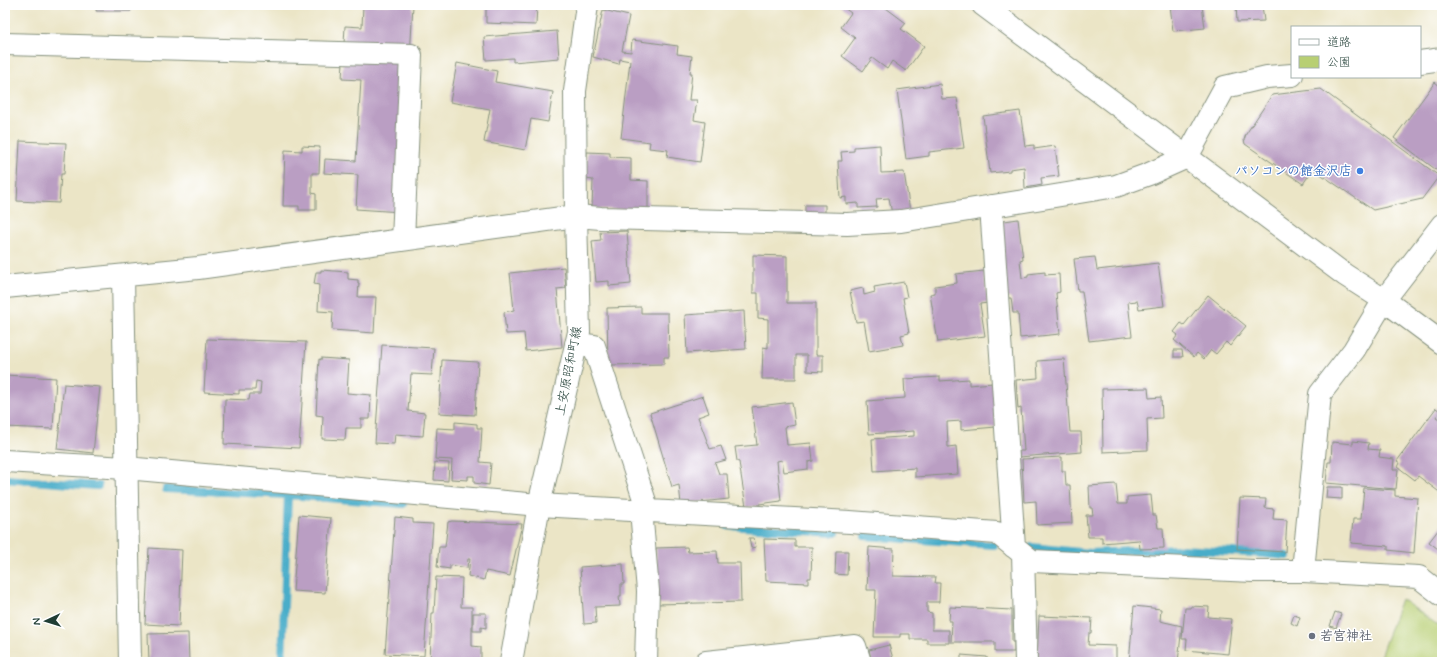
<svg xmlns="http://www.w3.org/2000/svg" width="1447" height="667" font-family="Mynerve,'Klee One',sans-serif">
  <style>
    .green { fill: #b8cf73; stroke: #6c8654 }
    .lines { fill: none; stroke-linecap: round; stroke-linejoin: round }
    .stream { stroke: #4aadc9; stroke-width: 8 }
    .building { fill: #ba9ec3 }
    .street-casing { stroke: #85917d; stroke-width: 24 }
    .secondary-casing { stroke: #85917d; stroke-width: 24 }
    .street { stroke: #fff; stroke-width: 22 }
    .secondary { stroke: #fff; stroke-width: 22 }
    .shop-dot { fill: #3f7fe0; stroke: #fff; stroke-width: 1.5 }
    .worship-dot { fill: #6b7280; stroke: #fff; stroke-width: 1.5 }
    .labels { text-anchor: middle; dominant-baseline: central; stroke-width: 3; stroke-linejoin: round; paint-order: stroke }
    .shop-label { font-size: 13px; font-weight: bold; fill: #366cbe; stroke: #fff; text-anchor: end }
    .street-label { font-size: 13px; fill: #1f3d34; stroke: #fff }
    .worship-label { font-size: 13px; font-weight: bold; fill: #5b616d; stroke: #fff; text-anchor: start }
  </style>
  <rect width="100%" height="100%" fill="#fff"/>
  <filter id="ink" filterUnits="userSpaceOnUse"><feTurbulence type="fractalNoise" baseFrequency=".025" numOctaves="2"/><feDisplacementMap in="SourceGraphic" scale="8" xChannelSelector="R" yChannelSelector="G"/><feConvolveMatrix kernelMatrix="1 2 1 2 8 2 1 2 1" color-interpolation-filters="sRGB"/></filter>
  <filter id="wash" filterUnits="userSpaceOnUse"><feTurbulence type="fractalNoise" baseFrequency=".012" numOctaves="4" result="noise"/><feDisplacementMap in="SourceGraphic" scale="16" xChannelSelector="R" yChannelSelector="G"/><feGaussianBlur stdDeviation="0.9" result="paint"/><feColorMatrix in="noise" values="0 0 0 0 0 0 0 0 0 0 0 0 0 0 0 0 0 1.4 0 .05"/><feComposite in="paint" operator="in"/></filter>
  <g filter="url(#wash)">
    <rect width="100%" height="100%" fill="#ebe5c6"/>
    <path class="green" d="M 1401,599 L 1442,628 L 1442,662 L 1378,662 Z"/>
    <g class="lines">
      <path class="stream" d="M 5,479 L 98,486
        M 166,489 L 288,495 L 403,504
        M 728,526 L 835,533
        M 865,536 L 994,545
        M 1032,547 L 1089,553 L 1180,549 L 1252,553 L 1287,556
        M 282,662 L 288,495"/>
    </g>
    <g id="blocks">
      <path class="building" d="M 97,5 L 131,5 L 131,11 L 96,11 Z
        M 363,5 L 413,5 L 401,212 L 356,209 L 358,175 L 324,173 L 325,159 L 356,161 L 361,80 L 342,79 L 345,26 L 362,27 Z
        M 486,5 L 537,5 L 536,25 L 486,23 Z
        M 840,5 L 882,5 L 906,23 L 901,29 L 924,46 L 906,71 L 892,61 L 887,69 L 872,58 L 863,71 L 842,56 L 855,38 L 841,27 L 851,13 Z
        M 1170,5 L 1202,5 L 1205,28 L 1173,31 Z
        M 1236,5 L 1262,5 L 1264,21 L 1237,22 Z
        M 603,10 L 629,16 L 622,51 L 631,52 L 632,40 L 678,46 L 677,54 L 692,56 L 690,73 L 692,73 L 689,100 L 697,100 L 694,120 L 705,122 L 700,162 L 667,157 L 668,150 L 649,148 L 650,142 L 621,138 L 630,61 L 620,59 L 619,64 L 593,57 Z
        M 557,31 L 559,58 L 513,62 L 513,58 L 486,60 L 484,37 Z
        M 457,63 L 497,71 L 495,82 L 553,92 L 548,122 L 531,119 L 525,150 L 484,142 L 490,109 L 450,102 Z
        M 1435,82 L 1442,88 L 1442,168 L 1439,172 L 1394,138 Z
        M 940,84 L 942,99 L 957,98 L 964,148 L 929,152 L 929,156 L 906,159 L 897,90 Z
        M 1321,89 L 1439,176 L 1422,199 L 1373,210 L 1313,169 L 1303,184 L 1245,144 L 1244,140 L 1246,134 L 1272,95 Z
        M 1020,111 L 1025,146 L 1034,145 L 1034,149 L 1055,146 L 1059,176 L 1041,178 L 1042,185 L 1025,188 L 1024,167 L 1010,169 L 1010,171 L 990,173 L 983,116 Z
        M 20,141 L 66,143 L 64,174 L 61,174 L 59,203 L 17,201 Z
        M 880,145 L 881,173 L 904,172 L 910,211 L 892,214 L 889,198 L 876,199 L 877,207 L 858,208 L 858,203 L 846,204 L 846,197 L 840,198 L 838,161 L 842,161 L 841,152 L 854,151 L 854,147 Z
        M 302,146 L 320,147 L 319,173 L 312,173 L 312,193 L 316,194 L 316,210 L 299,210 L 299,206 L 283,206 L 285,150 L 302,151 Z
        M 587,152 L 610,153 L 610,157 L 631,158 L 631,180 L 648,181 L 648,210 L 592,209 L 593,180 L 586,179 Z
        M 805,205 L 825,205 L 825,215 L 805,215 Z
        M 1018,219 L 1023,259 L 1020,260 L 1022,278 L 1028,277 L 1028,274 L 1045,272 L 1045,275 L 1059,274 L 1060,292 L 1056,293 L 1060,334 L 1020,338 L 1018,313 L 1013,313 L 1011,298 L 1006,298 L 998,222 Z
        M 627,231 L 631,284 L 609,286 L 609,281 L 596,282 L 592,241 L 601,240 L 600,232 Z
        M 753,255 L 787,256 L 787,303 L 816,303 L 816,355 L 823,355 L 823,372 L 807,371 L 807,355 L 796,355 L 796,379 L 762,379 L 763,347 L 768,348 L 768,319 L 758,318 L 758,293 L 753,293 Z
        M 1095,257 L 1097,270 L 1158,263 L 1164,306 L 1139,309 L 1137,301 L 1128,302 L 1132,336 L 1089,341 L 1082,291 L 1078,291 L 1074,259 Z
        M 564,267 L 566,288 L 557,289 L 562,347 L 526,351 L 524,333 L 506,334 L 504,312 L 514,310 L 510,273 Z
        M 321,270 L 348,272 L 348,279 L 358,280 L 358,283 L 359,283 L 358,297 L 376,297 L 374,333 L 332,330 L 333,312 L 318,311 L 319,285 L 314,284 L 316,272 L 321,272 Z
        M 984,271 L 988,303 L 980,304 L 985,336 L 938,342 L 930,294 L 935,293 L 935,286 L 957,283 L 956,274 Z
        M 904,282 L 907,297 L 903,298 L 909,333 L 901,335 L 903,345 L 869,351 L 864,321 L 856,322 L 850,291 L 863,288 L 864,295 L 875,292 L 874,287 Z
        M 1208,295 L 1246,326 L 1230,346 L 1226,342 L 1216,354 L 1211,350 L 1204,359 L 1197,353 L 1194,357 L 1174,340 L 1178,335 L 1174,332 L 1181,323 L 1184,325 Z
        M 641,307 L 641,313 L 668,313 L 669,357 L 664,357 L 664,364 L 608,365 L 607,308 Z
        M 744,311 L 746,349 L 687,353 L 685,315 Z
        M 207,339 L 306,342 L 299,448 L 224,444 L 225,399 L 249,400 L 250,394 L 260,394 L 261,382 L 256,381 L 255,390 L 239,390 L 239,394 L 204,392 Z
        M 382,345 L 434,348 L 432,375 L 411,374 L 408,411 L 425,413 L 423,436 L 395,434 L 394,444 L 375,443 Z
        M 1174,350 L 1182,350 L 1183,357 L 1174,357 Z
        M 321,358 L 349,360 L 347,393 L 371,395 L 370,419 L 361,419 L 361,428 L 346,428 L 345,440 L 322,439 L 323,416 L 316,415 L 319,359 L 321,360 Z
        M 1064,359 L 1070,432 L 1081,432 L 1082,452 L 1019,457 L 1019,451 L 1024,451 L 1021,408 L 1018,409 L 1016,380 L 1038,378 L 1037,361 Z
        M 442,360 L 478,362 L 475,415 L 439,413 Z
        M 5,375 L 56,378 L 53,429 L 5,427 Z
        M 940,377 L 940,381 L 969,379 L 969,385 L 993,383 L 996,427 L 961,430 L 961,421 L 947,422 L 948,447 L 956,446 L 958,474 L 915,477 L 915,468 L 874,471 L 872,439 L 914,436 L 914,431 L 869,434 L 867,401 L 905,398 L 904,379 Z
        M 64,384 L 100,387 L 93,453 L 57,449 Z
        M 1148,388 L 1149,398 L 1161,397 L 1162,418 L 1147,419 L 1148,450 L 1103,452 L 1102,389 Z
        M 703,396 L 709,413 L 698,417 L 710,449 L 721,446 L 726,460 L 715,463 L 719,474 L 727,474 L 729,499 L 681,504 L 679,485 L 672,487 L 650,413 Z
        M 792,402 L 795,425 L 785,427 L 787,445 L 811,443 L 813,461 L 808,462 L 808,469 L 784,472 L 782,460 L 777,461 L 781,501 L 759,504 L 759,506 L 746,507 L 739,462 L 737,461 L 735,447 L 757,445 L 752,407 Z
        M 1436,408 L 1440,411 L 1436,417 L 1442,421 L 1442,494 L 1418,476 L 1415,480 L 1398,467 L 1400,463 L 1397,461 Z
        M 455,422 L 477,424 L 477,428 L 482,428 L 480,462 L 491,463 L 489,485 L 474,483 L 474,476 L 468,476 L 468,480 L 451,479 L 452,460 L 435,459 L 437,428 L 455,429 Z
        M 1353,441 L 1369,443 L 1368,449 L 1380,450 L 1379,457 L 1394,459 L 1393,470 L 1398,470 L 1396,489 L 1326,483 L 1328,462 L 1331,462 L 1332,442 L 1353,444 Z
        M 1062,457 L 1062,471 L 1065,471 L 1066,485 L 1070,485 L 1072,523 L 1037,525 L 1036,501 L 1024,502 L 1022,459 Z
        M 435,462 L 449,463 L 448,481 L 434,480 Z
        M 1116,484 L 1118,504 L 1127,504 L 1127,497 L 1151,495 L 1153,515 L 1156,515 L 1158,528 L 1163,528 L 1164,548 L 1140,549 L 1139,540 L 1102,543 L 1102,537 L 1088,537 L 1086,515 L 1093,515 L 1092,508 L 1090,508 L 1089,486 Z
        M 1327,487 L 1342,487 L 1342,499 L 1326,498 Z
        M 1364,488 L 1395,490 L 1395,496 L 1418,498 L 1414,553 L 1388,550 L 1388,546 L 1351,543 L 1353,519 L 1361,519 Z
        M 1240,498 L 1266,499 L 1265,508 L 1274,509 L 1273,519 L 1287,520 L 1285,552 L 1237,549 Z
        M 299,515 L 331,518 L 325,593 L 293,591 Z
        M 395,517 L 413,519 L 413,523 L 433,524 L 424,656 L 385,654 Z
        M 452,521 L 522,524 L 510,576 L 486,571 L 484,580 L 468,576 L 470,559 L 468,559 L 467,568 L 450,565 L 450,569 L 437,567 L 439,547 L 445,547 L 448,522 Z
        M 1442,525 L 1442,552 L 1429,542 Z
        M 749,538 L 754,538 L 756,547 L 751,548 Z
        M 764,539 L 795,540 L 795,547 L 812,547 L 811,578 L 808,578 L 808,583 L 766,581 Z
        M 687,547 L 688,552 L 717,551 L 718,563 L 740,563 L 741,602 L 657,604 L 656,548 Z
        M 869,547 L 894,549 L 893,576 L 936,577 L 935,583 L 940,583 L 939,602 L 927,602 L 927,612 L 932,613 L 932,630 L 949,630 L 949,643 L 927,643 L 927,639 L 910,639 L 910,634 L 900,634 L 900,637 L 874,637 L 876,590 L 867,590 Z
        M 149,548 L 182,550 L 179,626 L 145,624 Z
        M 836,551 L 848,551 L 847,575 L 835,574 Z
        M 623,564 L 624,584 L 621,584 L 621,596 L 619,596 L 620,606 L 595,607 L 596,623 L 584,624 L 580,567 Z
        M 436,577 L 462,578 L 461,607 L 472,607 L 472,646 L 481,647 L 481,662 L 430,662 L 432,613 L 434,613 Z
        M 1134,606 L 1161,609 L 1160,621 L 1182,626 L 1178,662 L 1129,662 Z
        M 1191,606 L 1209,607 L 1208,617 L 1232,619 L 1228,654 L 1186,650 L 1187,639 L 1182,639 L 1185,608 L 1191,608 Z
        M 950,607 L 1012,610 L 1012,642 L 1014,642 L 1014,652 L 995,652 L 995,642 L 951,642 L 952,621 L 949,621 Z
        M 1335,612 L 1341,614 L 1336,628 L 1330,626 Z
        M 473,613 L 486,613 L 486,628 L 481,627 L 481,631 L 473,631 Z
        M 1294,615 L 1300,617 L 1297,626 L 1291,623 Z
        M 1039,616 L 1092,618 L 1091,633 L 1089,633 L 1088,645 L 1116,646 L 1116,662 L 1037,662 Z
        M 188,633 L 189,662 L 149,662 L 148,634 Z
        M 889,645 L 894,662 L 872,662 L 869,650 Z
        M 961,655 L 987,657 L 987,660 L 990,660 L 990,662 L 961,662 Z"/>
    </g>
  </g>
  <g filter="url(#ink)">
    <use href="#blocks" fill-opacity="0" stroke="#85917d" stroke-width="1"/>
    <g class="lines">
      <g class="street-casing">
        <path id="street" d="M 5,44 L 411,55 L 403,240
          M 1420,62 L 1442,59
          M 991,206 L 1014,547
          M 123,276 L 130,662
          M 5,287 L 198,268 L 576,216 L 601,218 L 847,224 L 901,221 L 1116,186 L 1149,174 L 1187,157 L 1225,87 L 1267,77 L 1292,75
          M 576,344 L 594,346 L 648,511
          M 5,461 L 126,468 L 539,505 L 850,522 L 997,533 L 1032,561 L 1253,571 L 1303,571 L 1419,577 L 1442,595
          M 641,510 L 648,591 L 646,662
          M 1023,554 L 1026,662
          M 1303,571 L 1320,394 L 1354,350 L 1384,300
          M 706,662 L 855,646 L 860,662"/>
      </g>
      <g class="secondary-casing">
        <path id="secondary" d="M 983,5 L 1345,275 L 1384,300 L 1442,343
          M 1384,300 L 1442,225
          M 511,662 L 539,505 L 579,332 L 576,216 L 575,91 L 587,5"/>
      </g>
      <use href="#street" class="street"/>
      <use href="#secondary" class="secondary"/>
    </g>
  </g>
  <circle class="shop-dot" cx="1360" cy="171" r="4"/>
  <circle class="worship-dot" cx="1312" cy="636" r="4"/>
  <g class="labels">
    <g class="shop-label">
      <text x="1352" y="171">パソコンの館金沢店</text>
    </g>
    <g class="street-label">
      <text transform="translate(569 371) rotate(-79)">上安原昭和町線</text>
    </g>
    <g class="worship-label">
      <text x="1320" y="636">若宮神社</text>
    </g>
  </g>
  <rect width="1447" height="667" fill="none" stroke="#fff" stroke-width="20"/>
  <rect x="1291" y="26" width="130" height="52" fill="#ffffff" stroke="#a5b1ae"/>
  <rect x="1299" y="39" width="20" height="6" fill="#ffffff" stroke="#a5b1ae"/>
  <text x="1327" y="46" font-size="12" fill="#1f3d34">道路</text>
  <rect x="1299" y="56" width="20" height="12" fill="#b8cf73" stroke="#a5b1ae"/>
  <text x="1327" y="66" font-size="12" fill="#1f3d34">公園</text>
  <g transform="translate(46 621) rotate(266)" stroke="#ffffff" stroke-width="3" paint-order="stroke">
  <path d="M0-3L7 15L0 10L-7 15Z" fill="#1f3d34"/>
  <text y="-6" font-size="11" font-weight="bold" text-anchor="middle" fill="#1f3d34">N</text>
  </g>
</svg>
